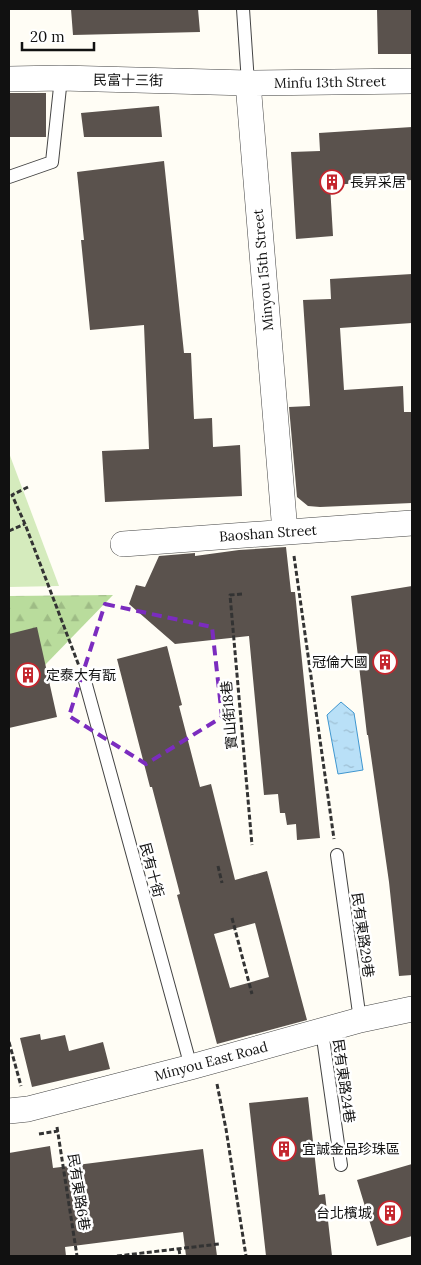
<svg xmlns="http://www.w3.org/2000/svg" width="421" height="1265" font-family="Lora,'Noto Sans TC',serif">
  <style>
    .forest { fill: url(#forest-firs) }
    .park { fill: #d5ebbd }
    .water { fill: url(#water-ripples); stroke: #3f96cf }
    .building { fill: #5a524d; fill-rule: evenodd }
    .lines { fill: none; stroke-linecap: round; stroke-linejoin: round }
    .service-casing { stroke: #444; stroke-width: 14 }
    .minor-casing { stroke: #444; stroke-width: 26 }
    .path { stroke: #333; stroke-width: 3; stroke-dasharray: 5 2.5; stroke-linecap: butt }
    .service { stroke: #fff; stroke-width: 12 }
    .minor { stroke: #fff; stroke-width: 25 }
    .marked { fill: none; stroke: #7b2cbf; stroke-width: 4; stroke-dasharray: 10 6; stroke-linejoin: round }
    .labels { text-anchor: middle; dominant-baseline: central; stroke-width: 5; stroke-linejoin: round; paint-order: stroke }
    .street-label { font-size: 14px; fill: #111; stroke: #fff }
    .poi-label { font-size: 14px; fill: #111; stroke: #fff; text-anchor: start }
  </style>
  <defs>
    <pattern id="forest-firs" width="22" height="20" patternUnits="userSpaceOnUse" patternTransform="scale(1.25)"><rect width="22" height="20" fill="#b9dc9c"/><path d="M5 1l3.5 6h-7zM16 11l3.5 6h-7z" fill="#9ebc85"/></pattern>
    <pattern id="water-ripples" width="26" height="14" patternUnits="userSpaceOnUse" patternTransform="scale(1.25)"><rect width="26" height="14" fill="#b9e0f7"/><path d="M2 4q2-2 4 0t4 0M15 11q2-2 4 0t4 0" fill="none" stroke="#9ebfd3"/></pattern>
  </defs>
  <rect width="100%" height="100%" fill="#fffdf5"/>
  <path class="forest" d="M 113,595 L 10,701 L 9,702 L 9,596 Z"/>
  <path class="park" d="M 9,453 L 59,586 L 9,587 Z"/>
  <path class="water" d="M 341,702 L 354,713 L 363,770 L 338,774 L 327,715 Z"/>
  <path class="building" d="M 71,9 L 198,9 L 200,32 L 73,35 Z
    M 377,9 L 412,9 L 412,54 L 378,54 Z
    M 9,93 L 46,93 L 46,137 L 9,137 Z
    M 159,106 L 162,137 L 84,137 L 81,113 Z
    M 412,127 L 412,180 L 330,185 L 333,236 L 296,239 L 291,152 L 320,151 L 319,133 Z
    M 164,161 L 184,353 L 191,353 L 194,419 L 212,418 L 213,447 L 240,445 L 242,496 L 105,502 L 102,451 L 149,449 L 144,325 L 90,330 L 81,240 L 84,240 L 77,172 Z
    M 412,274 L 412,323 L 340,328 L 344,390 L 403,386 L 404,412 L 412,412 L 412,503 L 320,507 L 308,506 L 297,497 L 289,407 L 310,406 L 303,300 L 331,299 L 330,279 Z
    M 286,547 L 291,592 L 295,592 L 320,838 L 297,840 L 296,824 L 287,825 L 285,813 L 280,813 L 278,794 L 264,795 L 249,636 L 175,644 L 129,604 L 136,585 L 145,587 L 159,556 L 195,553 L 195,556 L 239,550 Z
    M 412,586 L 412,975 L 399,976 L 389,882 L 368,735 L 367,735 L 351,596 Z
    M 37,627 L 57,717 L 9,728 L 9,634 Z
    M 167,646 L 182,705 L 179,706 L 200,787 L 211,784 L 235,880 L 267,871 L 307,1020 L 217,1044 L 177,895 L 180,894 L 152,787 L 150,787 L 117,659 ZM 255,923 L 269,977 L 230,988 L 214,934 Z
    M 40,1034 L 41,1040 L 65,1035 L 69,1051 L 103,1042 L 110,1069 L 32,1087 L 20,1038 Z
    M 308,1097 L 319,1195 L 325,1194 L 332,1256 L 266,1256 L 249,1103 Z
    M 50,1146 L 53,1168 L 203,1149 L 217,1256 L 186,1256 L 183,1232 L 65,1247 L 66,1256 L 9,1256 L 9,1153 Z
    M 412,1164 L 412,1236 L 377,1246 L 357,1180 Z"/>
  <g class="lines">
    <g class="service-casing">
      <path id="service" d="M 243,9 L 248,83
        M 9,177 L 52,162 L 61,78
        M 85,681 L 191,1067
        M 337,855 L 360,1020
        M 322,1031 L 341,1165"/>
    </g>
    <g class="minor-casing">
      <path id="minor" d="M 9,79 L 61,78 L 248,83 L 412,81
        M 248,83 L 285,532
        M 123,544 L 412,523
        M 9,1111 L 28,1109 L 191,1067 L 360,1020 L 412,1009"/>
    </g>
    <path class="path" d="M 28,487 L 12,495 L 25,524 L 79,666
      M 9,531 L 25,524
      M 294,556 L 334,839
      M 242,594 L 230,595 L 252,845
      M 218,866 L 222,883
      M 232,918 L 252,994
      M 9,1042 L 21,1086
      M 217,1084 L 226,1129 L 246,1256
      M 57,1127 L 77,1256
      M 39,1134 L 58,1131
      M 179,1249 L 180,1256
      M 117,1256 L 219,1244"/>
    <use href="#service" class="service"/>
    <use href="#minor" class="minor"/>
  </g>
  <path class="marked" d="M 105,604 L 212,627 L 222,717 L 146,764 L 69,716 Z"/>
  <defs>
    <g id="building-ring" transform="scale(1.25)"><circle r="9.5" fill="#fff" stroke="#c4262e" stroke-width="1.5"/><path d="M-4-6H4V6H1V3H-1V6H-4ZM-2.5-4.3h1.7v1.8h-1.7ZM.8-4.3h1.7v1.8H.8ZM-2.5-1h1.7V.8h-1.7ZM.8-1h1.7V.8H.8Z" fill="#c4262e"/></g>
  </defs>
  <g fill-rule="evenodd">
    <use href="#building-ring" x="332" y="182"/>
    <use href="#building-ring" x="385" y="662"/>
    <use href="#building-ring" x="28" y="675"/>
    <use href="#building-ring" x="284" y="1149"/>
    <use href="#building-ring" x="390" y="1213"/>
  </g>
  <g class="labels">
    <g class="street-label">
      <text transform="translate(128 80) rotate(1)">民富十三街</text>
      <text transform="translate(330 82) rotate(-1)">Minfu 13th Street</text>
      <text transform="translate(263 270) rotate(-95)">Minyou 15th Street</text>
      <text transform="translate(268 533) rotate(-4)">Baoshan Street</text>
      <text transform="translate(229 715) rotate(-95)">寶山街18巷</text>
      <text transform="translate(152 870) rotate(75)">民有十街</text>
      <text transform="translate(363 935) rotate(82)">民有東路29巷</text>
      <text transform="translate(211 1061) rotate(-15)">Minyou East Road</text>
      <text transform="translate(344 1081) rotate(82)">民有東路24巷</text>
      <text transform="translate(79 1192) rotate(81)">民有東路6巷</text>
    </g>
    <g class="poi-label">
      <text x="350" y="182">長昇采居</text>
      <text x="368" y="662" text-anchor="end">冠倫大國</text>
      <text x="46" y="675">定泰大有翫</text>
      <text x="302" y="1149">宜誠金品珍珠區</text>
      <text x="372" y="1213" text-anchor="end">台北檳城</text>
    </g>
  </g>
  <rect width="421" height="1265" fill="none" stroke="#111111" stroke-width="20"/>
  <path d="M22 42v8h72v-8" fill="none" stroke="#111111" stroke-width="2.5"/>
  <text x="30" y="42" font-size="15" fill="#111111" stroke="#ffffff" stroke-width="4" paint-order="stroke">20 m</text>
</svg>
